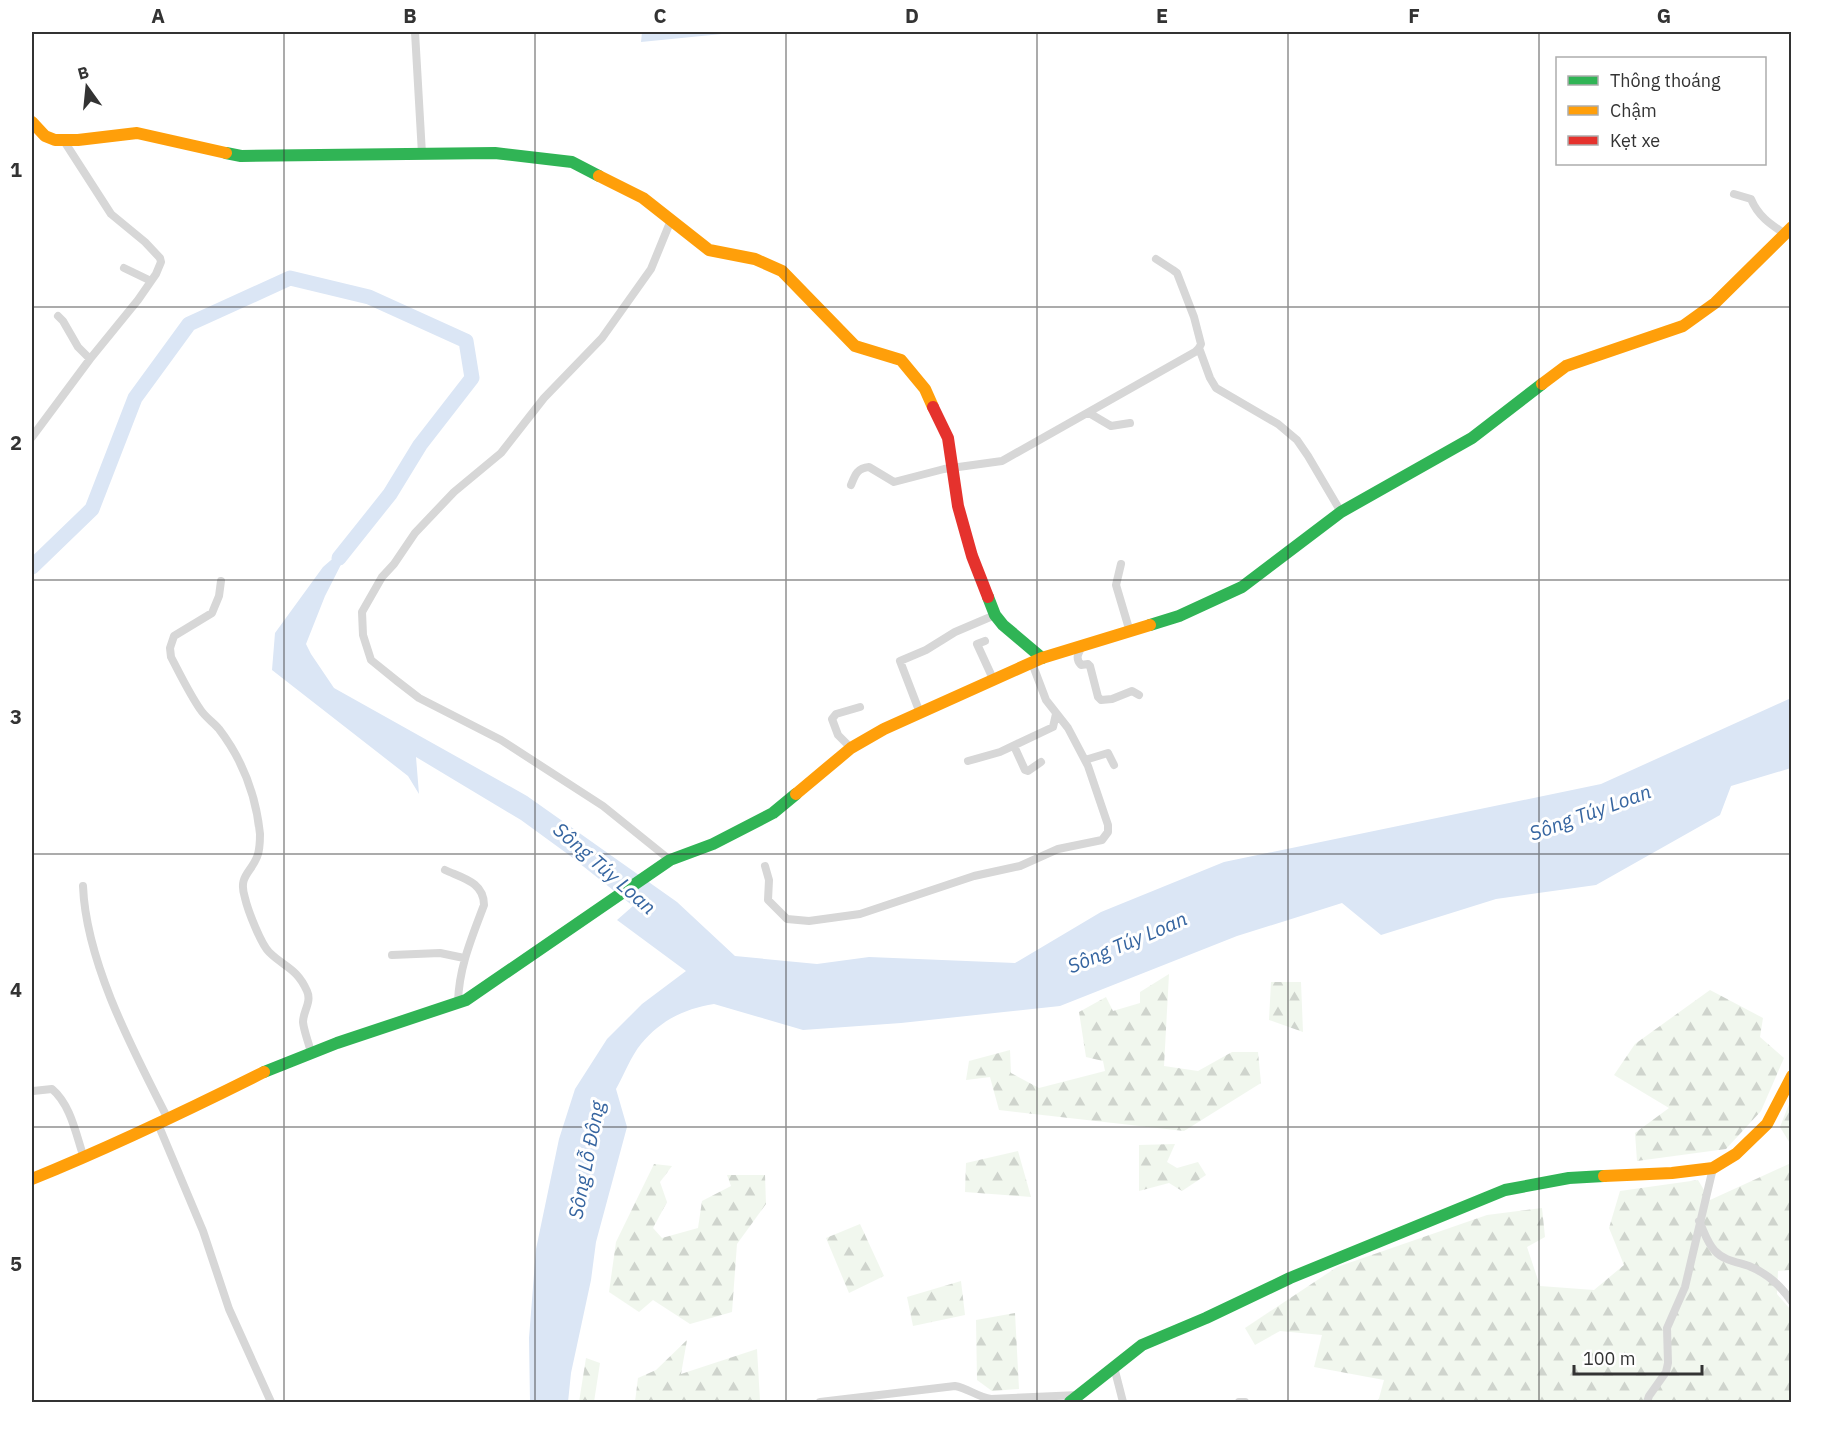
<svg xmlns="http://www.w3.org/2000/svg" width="1823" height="1434" font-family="'IBM Plex Sans',sans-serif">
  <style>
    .forest { fill: url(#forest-firs) }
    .water { fill: #dbe6f5 }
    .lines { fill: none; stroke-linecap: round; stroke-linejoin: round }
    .river { stroke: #dbe6f5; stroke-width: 15 }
    .street { stroke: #d7d7d7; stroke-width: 8 }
    .fast { stroke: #30b455; stroke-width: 12 }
    .slow { stroke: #ff9f0a; stroke-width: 12 }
    .jam { stroke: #e5322d; stroke-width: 12 }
    .grid { fill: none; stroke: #333; stroke-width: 1.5; stroke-opacity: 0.55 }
    .labels { text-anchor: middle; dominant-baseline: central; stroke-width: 6; stroke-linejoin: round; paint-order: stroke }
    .water-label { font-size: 20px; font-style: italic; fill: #3665a0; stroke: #fff }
    .neatline { fill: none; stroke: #333; stroke-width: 2 }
    .grid-label { font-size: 20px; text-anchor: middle; font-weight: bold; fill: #333 }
  </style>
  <defs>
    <pattern id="forest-firs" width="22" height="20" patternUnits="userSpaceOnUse" patternTransform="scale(1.5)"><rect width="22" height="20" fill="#f1f7ee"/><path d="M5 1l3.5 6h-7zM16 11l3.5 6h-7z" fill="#cfd4cd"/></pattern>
  </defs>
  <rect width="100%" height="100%" fill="#fff"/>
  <path class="forest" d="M 1169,974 L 1164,1066 L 1198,1071 L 1232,1052 L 1258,1052 L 1261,1083 L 1184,1131 L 999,1110 L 990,1077 L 966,1080 L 969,1061 L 1010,1050 L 1011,1073 L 1039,1088 L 1105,1071 L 1103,1061 L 1086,1057 L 1079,1012 L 1106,997 L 1113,1011 L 1140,1003 L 1140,992 Z
    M 1271,982 L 1301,982 L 1303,1032 L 1269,1020 Z
    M 1710,990 L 1763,1018 L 1760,1037 L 1784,1058 L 1761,1111 L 1726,1149 L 1637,1161 L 1635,1133 L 1669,1108 L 1614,1075 L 1635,1044 Z
    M 1791,1099 L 1791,1145 L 1780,1127 Z
    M 1175,1144 L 1167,1162 L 1177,1168 L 1198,1162 L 1206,1175 L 1182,1191 L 1169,1183 L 1139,1191 L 1139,1145 Z
    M 1018,1151 L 1031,1197 L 965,1192 L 966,1163 Z
    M 1791,1163 L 1791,1270 L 1778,1271 L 1777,1294 L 1791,1310 L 1791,1402 L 1378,1402 L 1384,1380 L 1314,1367 L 1322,1335 L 1280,1331 L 1255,1345 L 1245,1328 L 1337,1267 L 1487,1215 L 1542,1208 L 1545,1237 L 1527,1247 L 1540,1286 L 1594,1290 L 1624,1265 L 1609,1228 L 1620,1191 L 1698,1180 L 1710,1200 Z
    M 654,1164 L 672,1166 L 660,1182 L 667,1202 L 653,1228 L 662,1238 L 698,1228 L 702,1201 L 731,1186 L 727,1175 L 765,1175 L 766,1204 L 737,1244 L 732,1312 L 690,1324 L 653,1300 L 639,1312 L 609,1292 L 616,1242 Z
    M 860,1224 L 884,1276 L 849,1293 L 826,1238 Z
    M 961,1281 L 965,1315 L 913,1326 L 907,1297 Z
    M 1015,1313 L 1019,1389 L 992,1391 L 977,1380 L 976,1320 Z
    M 687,1340 L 681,1374 L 757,1349 L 760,1401 L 753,1402 L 635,1402 L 638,1378 L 656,1370 Z
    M 586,1358 L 600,1363 L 594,1402 L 579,1402 Z"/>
  <path class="water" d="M 642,32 L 742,32 L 641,42 Z
    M 353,541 L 325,596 L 306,644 L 311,654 L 334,688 L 527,796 L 677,902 L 735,956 L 817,964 L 869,957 L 1015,963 L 1101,912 L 1224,862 L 1601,784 L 1791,698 L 1791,768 L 1731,786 L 1720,815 L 1596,885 L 1496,899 L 1381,935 L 1342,903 L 1237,936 L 1060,1006 L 901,1023 L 803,1030 L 714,1004 C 684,1009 661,1020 641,1044 C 631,1056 624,1075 616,1089 L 627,1127 L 596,1242 L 591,1280 L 571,1373 L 568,1402 L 530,1402 L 529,1338 L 536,1249 L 559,1139 L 575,1089 L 607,1039 L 642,1004 L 686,971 L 617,920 L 633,906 L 569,855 L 521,820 L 416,757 L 419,794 L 408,776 L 272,670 L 275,633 L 323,567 Z"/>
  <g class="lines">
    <path class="river" d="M 32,567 L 92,509 L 135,398 L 189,324 L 290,278 L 369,297 L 466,341 L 472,378 L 420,445 L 390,494 L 339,558"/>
    <path class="street" d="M 415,32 L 422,154
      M 1734,194 L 1751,199 C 1758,216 1770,224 1785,234
      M 124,268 L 151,281
      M 58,316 L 63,321 L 78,347 L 90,359
      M 1199,348 L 1210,378 L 1216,388 L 1278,424 L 1297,440 L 1308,456 L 1341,512
      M 1089,413 L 1111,426 L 1130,423
      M 32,437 L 90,359 L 138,300 L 156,274 L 161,262 L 160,258 L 145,242 L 111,214 L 64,141
      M 851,485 C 855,475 857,468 869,467 L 894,482 L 944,469 L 1002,461 L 1195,352 L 1199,348 L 1201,344 L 1194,317 L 1177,273 L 1173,270 L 1156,259
      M 1121,564 L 1116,585 L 1130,632
      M 221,581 L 219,596 L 212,613 L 174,636 L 170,648 L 171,657 C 180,674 189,693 200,709 C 205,717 213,722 219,729 C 242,759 256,796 260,834 C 260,842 260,850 257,857 C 250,874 238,876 245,898 C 248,911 261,944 269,952 C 284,967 297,968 307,991 C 312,1002 303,1011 303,1022 C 304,1032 309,1043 311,1053
      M 985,641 L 977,644 L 994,681
      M 1082,646 C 1078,654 1075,658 1081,665 L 1088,664 L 1090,666 L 1098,697 L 1101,700 L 1112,699 L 1132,691 L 1139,695
      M 920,713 L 900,661 L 926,650 L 955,632 L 995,615
      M 1014,746 L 1025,770 L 1028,771 L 1041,762
      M 851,748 L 838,735 L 832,719 L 836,714 L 860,707
      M 1085,760 L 1108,753 L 1114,765
      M 968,761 L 1000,752 L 1053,727 L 1056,714
      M 670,860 L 603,806 L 501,740 L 419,698 L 397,681 L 371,660 L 363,635 L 362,612 L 382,577 L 394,564 L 415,533 L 454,492 L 501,453 L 544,398 L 602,338 L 651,269 L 671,220
      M 765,866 L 769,880 L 768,900 L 787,919 L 809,921 L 860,914 L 974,876 L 1020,866 L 1058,849 L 1102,840 L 1108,832 L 1108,825 L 1088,766 L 1068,728 L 1046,700 L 1032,663
      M 445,870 C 462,878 484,882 484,905 C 472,937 459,967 458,1002
      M 83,886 C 86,963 134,1052 168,1119
      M 392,955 L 440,953 L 464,958
      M 33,1091 L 52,1089 C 71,1105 76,1135 84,1158
      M 158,1124 L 203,1231 L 229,1309 L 271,1402
      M 1699,1221 C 1704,1231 1707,1243 1715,1251 C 1723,1260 1737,1262 1749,1266 C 1768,1274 1780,1285 1792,1302
      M 1114,1367 L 1123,1402
      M 820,1402 L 955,1386 C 968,1388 977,1397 991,1399 L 1079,1395
      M 1239,1402 L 1245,1402
      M 1647,1402 L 1649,1396 L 1666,1372 L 1668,1363 L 1667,1328 L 1685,1287 L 1713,1168"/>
    <path class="fast" d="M 226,153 L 241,156 L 495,153 L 572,162 L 599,176
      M 988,597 L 995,615 L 1003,625 L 1042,658
      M 1150,625 L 1179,616 L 1242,587 L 1341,512 L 1472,438 L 1542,384
      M 264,1072 L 337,1043 L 466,1000 L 670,860 L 713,844 L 773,813 L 796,794
      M 1070,1402 L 1142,1345 L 1206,1318 L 1290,1278 L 1505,1190 L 1569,1178 L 1604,1176"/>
    <path class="slow" d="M 32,122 L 45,136 L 55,140 L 78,140 L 137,133 L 226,153
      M 599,176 L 643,198 L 709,250 L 755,259 L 782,271 L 855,346 L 901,360 L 925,389 L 933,407
      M 1542,384 L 1566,366 L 1683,326 L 1715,303 L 1792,227
      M 796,794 L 851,748 L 884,729 L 1042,658 L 1150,625
      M 1604,1176 L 1672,1173 L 1713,1168 L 1736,1154 L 1767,1124 L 1792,1076
      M 32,1179 C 111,1147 188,1110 264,1072"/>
    <path class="jam" d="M 933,407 L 948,438 L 958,506 L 972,556 L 988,597"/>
  </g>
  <path class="grid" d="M 284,32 L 284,1402M 535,32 L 535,1402M 786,32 L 786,1402M 1037,32 L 1037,1402M 1288,32 L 1288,1402M 1539,32 L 1539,1402M 32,307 L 1792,307M 32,580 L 1792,580M 32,854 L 1792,854M 32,1127 L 1792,1127"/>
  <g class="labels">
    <g class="water-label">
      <text transform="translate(1590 812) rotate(-20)">Sông Túy Loan</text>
      <text transform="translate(605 868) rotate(41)">Sông Túy Loan</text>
      <text transform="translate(1127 942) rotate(-23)">Sông Túy Loan</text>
      <text transform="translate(586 1160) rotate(-79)">Sông Lỗ Đông</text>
    </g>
  </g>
  <rect width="1823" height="1434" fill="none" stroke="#ffffff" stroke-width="66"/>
  <rect x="1556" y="57" width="210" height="108" fill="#ffffff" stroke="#adadad" stroke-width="1.5"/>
  <rect x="1568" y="76" width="30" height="9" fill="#30b455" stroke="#adadad" stroke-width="1.5"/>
  <text x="1610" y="87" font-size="18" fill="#333333">Thông thoáng</text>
  <rect x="1568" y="106" width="30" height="9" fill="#ff9f0a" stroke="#adadad" stroke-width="1.5"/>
  <text x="1610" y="117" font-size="18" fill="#333333">Chậm</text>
  <rect x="1568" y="136" width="30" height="9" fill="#e5322d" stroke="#adadad" stroke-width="1.5"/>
  <text x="1610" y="147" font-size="18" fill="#333333">Kẹt xe</text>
  <g transform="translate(87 87) rotate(345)" stroke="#ffffff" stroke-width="4.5" paint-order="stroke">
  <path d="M0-4.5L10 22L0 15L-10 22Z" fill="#333333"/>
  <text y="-9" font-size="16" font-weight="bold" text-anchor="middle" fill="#333333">B</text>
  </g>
  <path d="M1574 1365v9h128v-9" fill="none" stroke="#333333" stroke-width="3"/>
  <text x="1583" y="1365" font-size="18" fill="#333333" stroke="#ffffff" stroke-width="4.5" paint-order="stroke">100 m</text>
  <rect x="33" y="33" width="1757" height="1368" class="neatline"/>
  <g class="grid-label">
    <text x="158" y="23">A</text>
    <text x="410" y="23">B</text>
    <text x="660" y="23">C</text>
    <text x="912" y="23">D</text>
    <text x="1162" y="23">E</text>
    <text x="1414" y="23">F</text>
    <text x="1664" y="23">G</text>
    <text x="16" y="177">1</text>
    <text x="16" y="450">2</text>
    <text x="16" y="724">3</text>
    <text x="16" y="997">4</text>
    <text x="16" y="1271">5</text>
  </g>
</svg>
